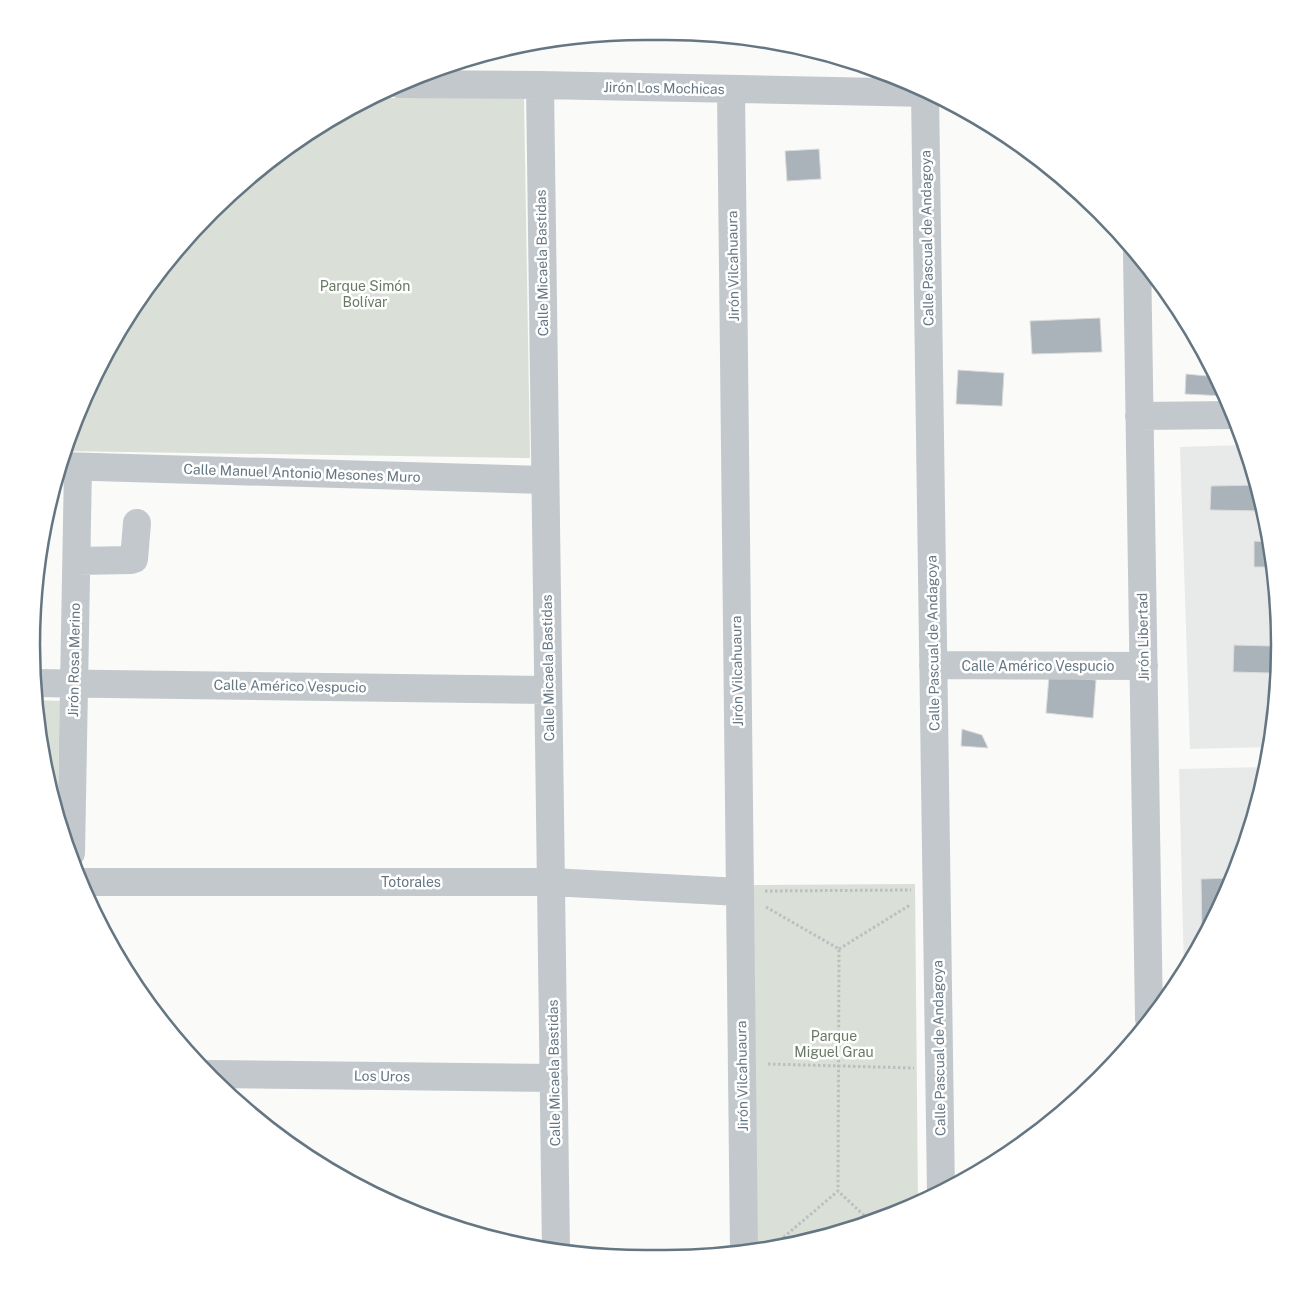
<svg xmlns="http://www.w3.org/2000/svg" width="1311" height="1290" font-family="'Public Sans',sans-serif">
  <style>
    .built { fill: #e8e9e9 }
    .green { fill: #dadfd7 }
    .building { fill: #aab3b9; stroke: #dcdcda }
    .lines { fill: none; stroke-linecap: round; stroke-linejoin: round }
    .path { stroke: #bbbfc2; stroke-width: 3; stroke-dasharray: 2.5 2.5; stroke-linecap: butt }
    .minor { stroke: #c3c8cc; stroke-width: 28 }
    .labels { text-anchor: middle; dominant-baseline: central; stroke-width: 5; stroke-linejoin: round; paint-order: stroke }
    .street-label { font-size: 14px; fill: #657683; stroke: #fff }
    .park-label { font-size: 14px; fill: #687a64; stroke: #fff }
    .rim { fill: none; stroke: #657683; stroke-width: 2.5 }
  </style>
  <rect width="100%" height="100%" fill="#fafaf8"/>
  <path class="built" d="M 1243,445 L 1259,486 L 1278,605 L 1274,725 L 1269,747 L 1190,749 L 1180,447 Z
    M 1265,767 L 1247,843 L 1197,952 L 1184,971 L 1179,769 Z"/>
  <path class="green" d="M 372,98 L 524,98 L 530,458 L 63,451 L 114,338 L 211,211 L 304,135 Z
    M 35,700 L 60,701 L 57,817 L 52,804 Z
    M 915,884 L 918,1203 L 825,1238 L 754,1249 L 750,885 Z"/>
  <path class="building" d="M 819,149 L 821,179 L 787,181 L 785,151 Z
    M 1100,318 L 1102,352 L 1032,354 L 1030,321 Z
    M 958,370 L 1004,373 L 1002,406 L 956,404 Z
    M 1186,374 L 1218,377 L 1225,396 L 1185,394 Z
    M 1259,485 L 1263,511 L 1210,510 L 1211,486 Z
    M 1254,541 L 1268,542 L 1272,567 L 1254,567 Z
    M 1234,645 L 1271,646 L 1271,673 L 1233,672 Z
    M 1049,676 L 1096,680 L 1093,718 L 1046,713 Z
    M 962,729 L 982,735 L 988,748 L 961,746 Z
    M 1231,878 L 1205,935 L 1202,935 L 1201,879 Z"/>
  <g class="lines">
    <path class="path" d="M 765,891 L 911,890
      M 766,907 L 839,949 L 838,1191
      M 839,949 L 910,905
      M 768,1064 L 914,1068
      M 772,1247 L 838,1191 L 870,1221"/>
    <path class="minor" d="M 399,84 L 540,85 L 928,93
      M 540,85 L 556,1251
      M 731,90 L 744,1251
      M 925,93 L 941,1193
      M 1137,254 L 1149,1019
      M 1139,416 L 1232,415
      M 60,466 L 545,480
      M 77,561 L 131,560 L 134,559 L 137,523
      M 933,665 L 1144,666
      M 33,683 L 548,690
      M 71,853 L 78,467
      M 82,882 L 551,882 L 740,892
      M 210,1074 L 554,1078"/>
  </g>
  <g class="labels">
    <g class="street-label">
      <text transform="translate(664 88) rotate(1)">Jirón Los Mochicas</text>
      <text transform="translate(927 238) rotate(-91)">Calle Pascual de Andagoya</text>
      <text transform="translate(542 263) rotate(-91)">Calle Micaela Bastidas</text>
      <text transform="translate(733 266) rotate(-91)">Jirón Vilcahuaura</text>
      <text transform="translate(302 473) rotate(2)">Calle Manuel Antonio Mesones Muro</text>
      <text transform="translate(1143 637) rotate(-91)">Jirón Libertad</text>
      <text transform="translate(933 643) rotate(-91)">Calle Pascual de Andagoya</text>
      <text transform="translate(74 660) rotate(-89)">Jirón Rosa Merino</text>
      <text x="1038" y="666">Calle Américo Vespucio</text>
      <text transform="translate(548 668) rotate(-91)">Calle Micaela Bastidas</text>
      <text transform="translate(737 671) rotate(-91)">Jirón Vilcahuaura</text>
      <text transform="translate(290 686) rotate(1)">Calle Américo Vespucio</text>
      <text x="411" y="882">Totorales</text>
      <text transform="translate(939 1048) rotate(-91)">Calle Pascual de Andagoya</text>
      <text transform="translate(554 1073) rotate(-91)">Calle Micaela Bastidas</text>
      <text transform="translate(382 1076) rotate(1)">Los Uros</text>
      <text transform="translate(742 1076) rotate(-91)">Jirón Vilcahuaura</text>
    </g>
    <g class="park-label">
      <text x="365" y="286">Parque Simón<tspan x="365" dy="16">Bolívar</tspan></text>
      <text x="834" y="1036">Parque<tspan x="834" dy="16">Miguel Grau</tspan></text>
    </g>
  </g>
  <path d="M0 0H1311V1290H0ZM645 40H666A605 605 0 0 1 1271 645V645A605 605 0 0 1 666 1250H645A605 605 0 0 1 40 645V645A605 605 0 0 1 645 40Z" fill="#fff" fill-rule="evenodd"/>
  <path class="rim" d="M645 40H666A605 605 0 0 1 1271 645V645A605 605 0 0 1 666 1250H645A605 605 0 0 1 40 645V645A605 605 0 0 1 645 40Z"/>
</svg>
